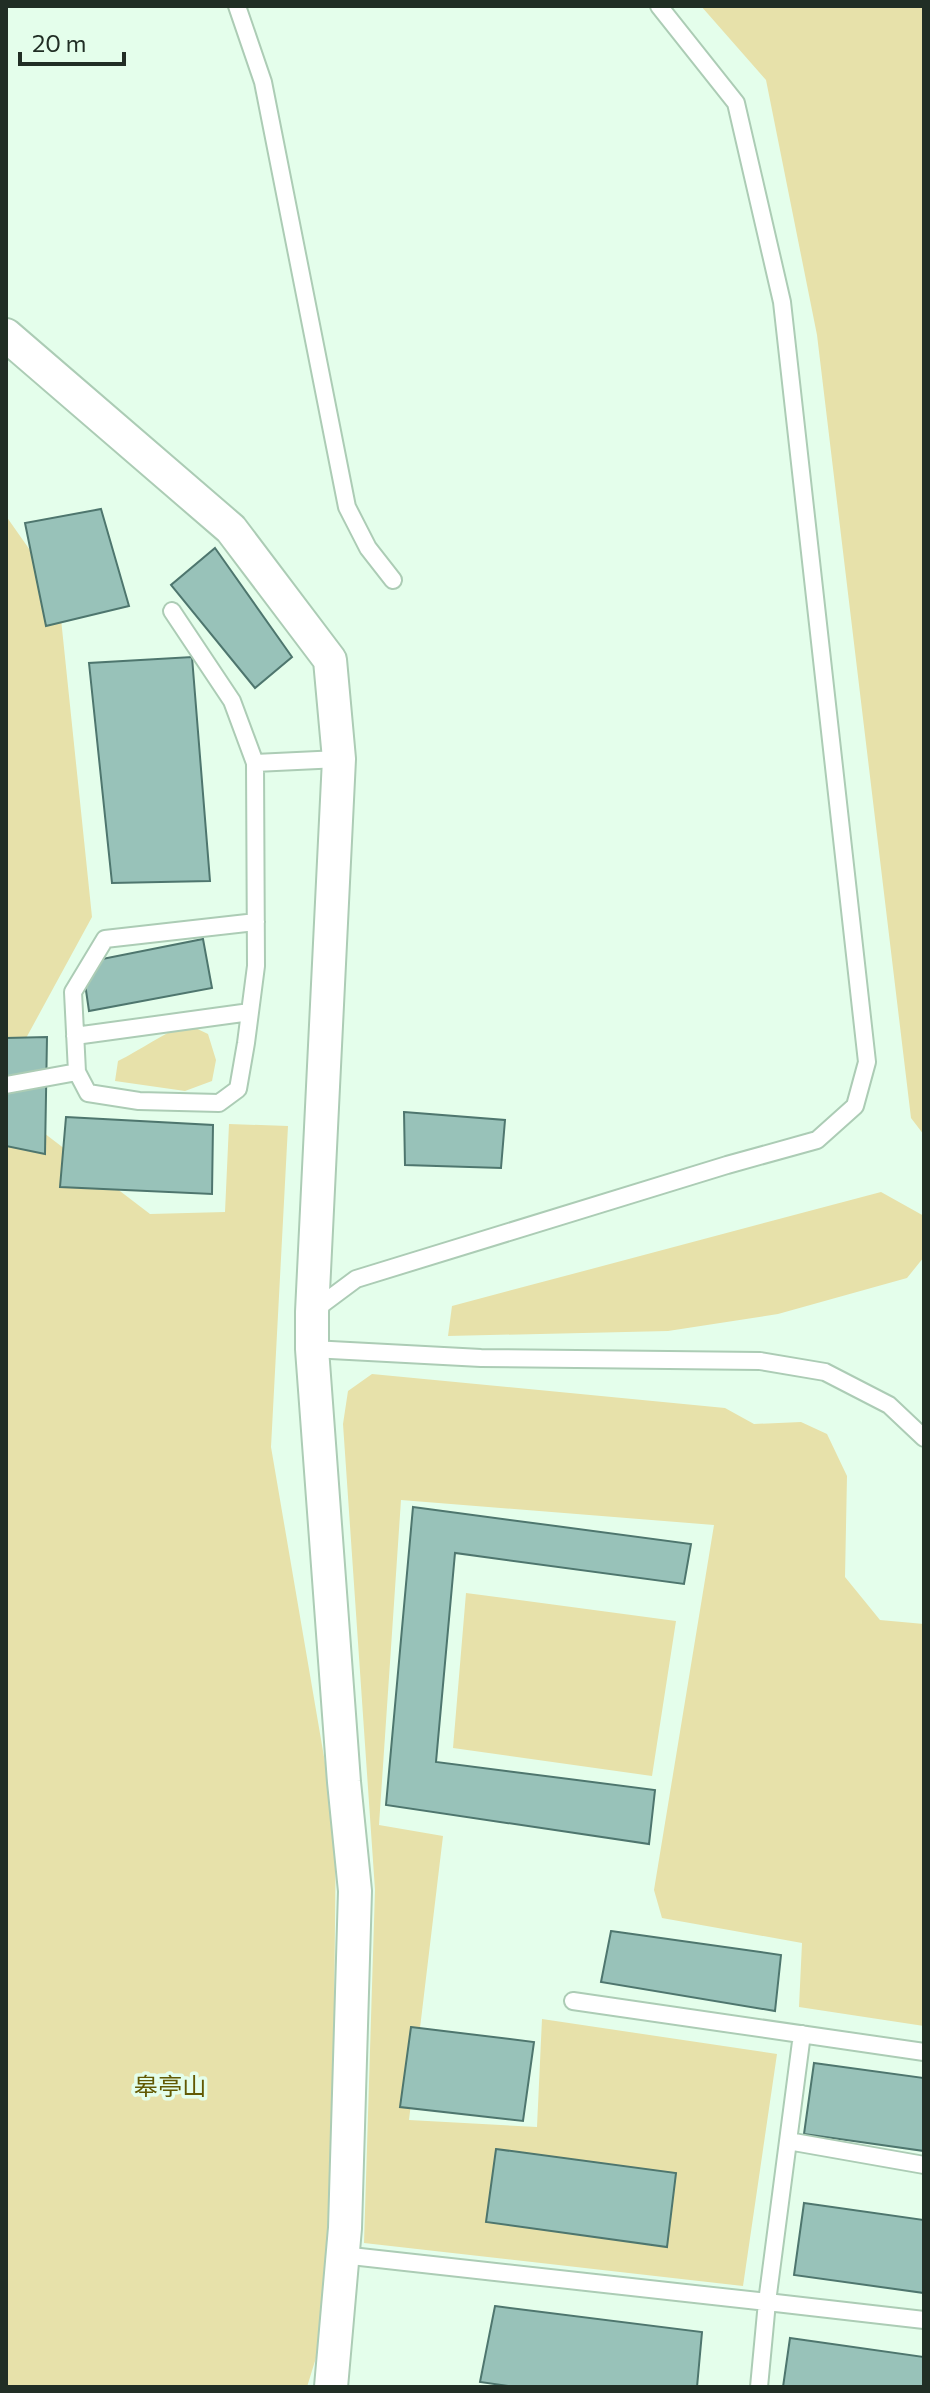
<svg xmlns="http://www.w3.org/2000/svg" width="930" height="2393" font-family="Commissioner,'Noto Sans SC',sans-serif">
<rect width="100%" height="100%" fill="#e4feeb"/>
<!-- green -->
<path fill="#e7e1aa" d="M701,6H924V1135L911,1118L817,335L766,80Z
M6,516L58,590L92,917L6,1075Z
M187,1024L208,1034L216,1060L212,1081L185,1091L115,1081L118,1061C142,1049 162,1034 187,1024Z
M6,1104L150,1214L225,1212L229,1124L288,1126L271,1447L336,1827L331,2309L307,2387H6Z
M881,1192L924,1216V1257L907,1278L778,1314L668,1331L448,1336L452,1306Z
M372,1374L725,1408L754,1424L801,1422L827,1434L847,1476L845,1577L880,1620L924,1624V2026L799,2007L802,1943L662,1918L654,1890L714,1525L401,1500L379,1825L443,1836L409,2120L537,2127L542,2019L777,2054L743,2286L364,2243L375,1890L343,1424L348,1391Z
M466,1593L676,1621L652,1776L453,1748Z"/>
<!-- building -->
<path fill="#98c2b9" stroke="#4e766e" stroke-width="2" d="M101,509L129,606L46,626L25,523Z
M215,548L292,657L255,688L171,585Z
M192,657L210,881L112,883L89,663Z
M203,939L212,988L89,1011L82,963Z
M47,1037L45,1154L6,1146V1038Z
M404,1112L505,1120L501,1168L405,1165Z
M66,1117L213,1125L212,1194L60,1187Z
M413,1507L691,1544L684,1584L455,1553L436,1762L655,1790L649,1844L386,1805Z
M611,1931L781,1955L775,2011L601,1982Z
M411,2027L534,2042L523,2121L400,2107Z
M814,2063L924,2078V2151L804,2134Z
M496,2149L676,2173L667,2247L486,2222Z
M804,2203L924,2220V2293L794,2275Z
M495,2306L702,2332L697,2387H515L480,2382Z
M790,2338L924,2357V2387H783Z"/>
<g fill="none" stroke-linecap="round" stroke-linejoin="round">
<!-- lane casing -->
<g stroke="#acccb5" stroke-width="20">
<path id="lane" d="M237,6L263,82L347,507L368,548L393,580
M172,611L232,701L255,763
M256,922L105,939L73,992L77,1072L88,1093L139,1101L219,1103L238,1089L246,1043L256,966L255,763L339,759
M75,1036L250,1012
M6,1085L77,1072
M313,1311L356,1279L727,1165L817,1140L855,1106L867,1062L782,302L736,103L659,6
M312,1349L481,1358L760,1361L825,1372L889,1405L924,1438
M573,2001L924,2052
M802,2034L767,2302L924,2320
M788,2141L924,2165
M342,2255L767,2302L759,2387"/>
</g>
<!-- street casing -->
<g stroke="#acccb5" stroke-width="36">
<path id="street" d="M6,335L231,529L330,660L339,759L312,1312V1349L344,1782L355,1891L345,2228L331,2387"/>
</g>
<!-- lane -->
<use href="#lane" stroke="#fff" stroke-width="16"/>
<!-- street -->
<use href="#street" stroke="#fff" stroke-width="32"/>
</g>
<g text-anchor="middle" stroke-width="7" stroke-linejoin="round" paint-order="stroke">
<!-- park labels -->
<g font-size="24" fill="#625903" stroke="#e4feeb">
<text x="170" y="2095">皋亭山</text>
</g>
</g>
<!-- border -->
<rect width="930" height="2393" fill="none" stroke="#212e25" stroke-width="16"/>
<!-- scale -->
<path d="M20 52v12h104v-12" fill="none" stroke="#212e25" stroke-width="4"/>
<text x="32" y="52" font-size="24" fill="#212e25" stroke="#e4feeb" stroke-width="6" paint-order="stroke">20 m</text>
</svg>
